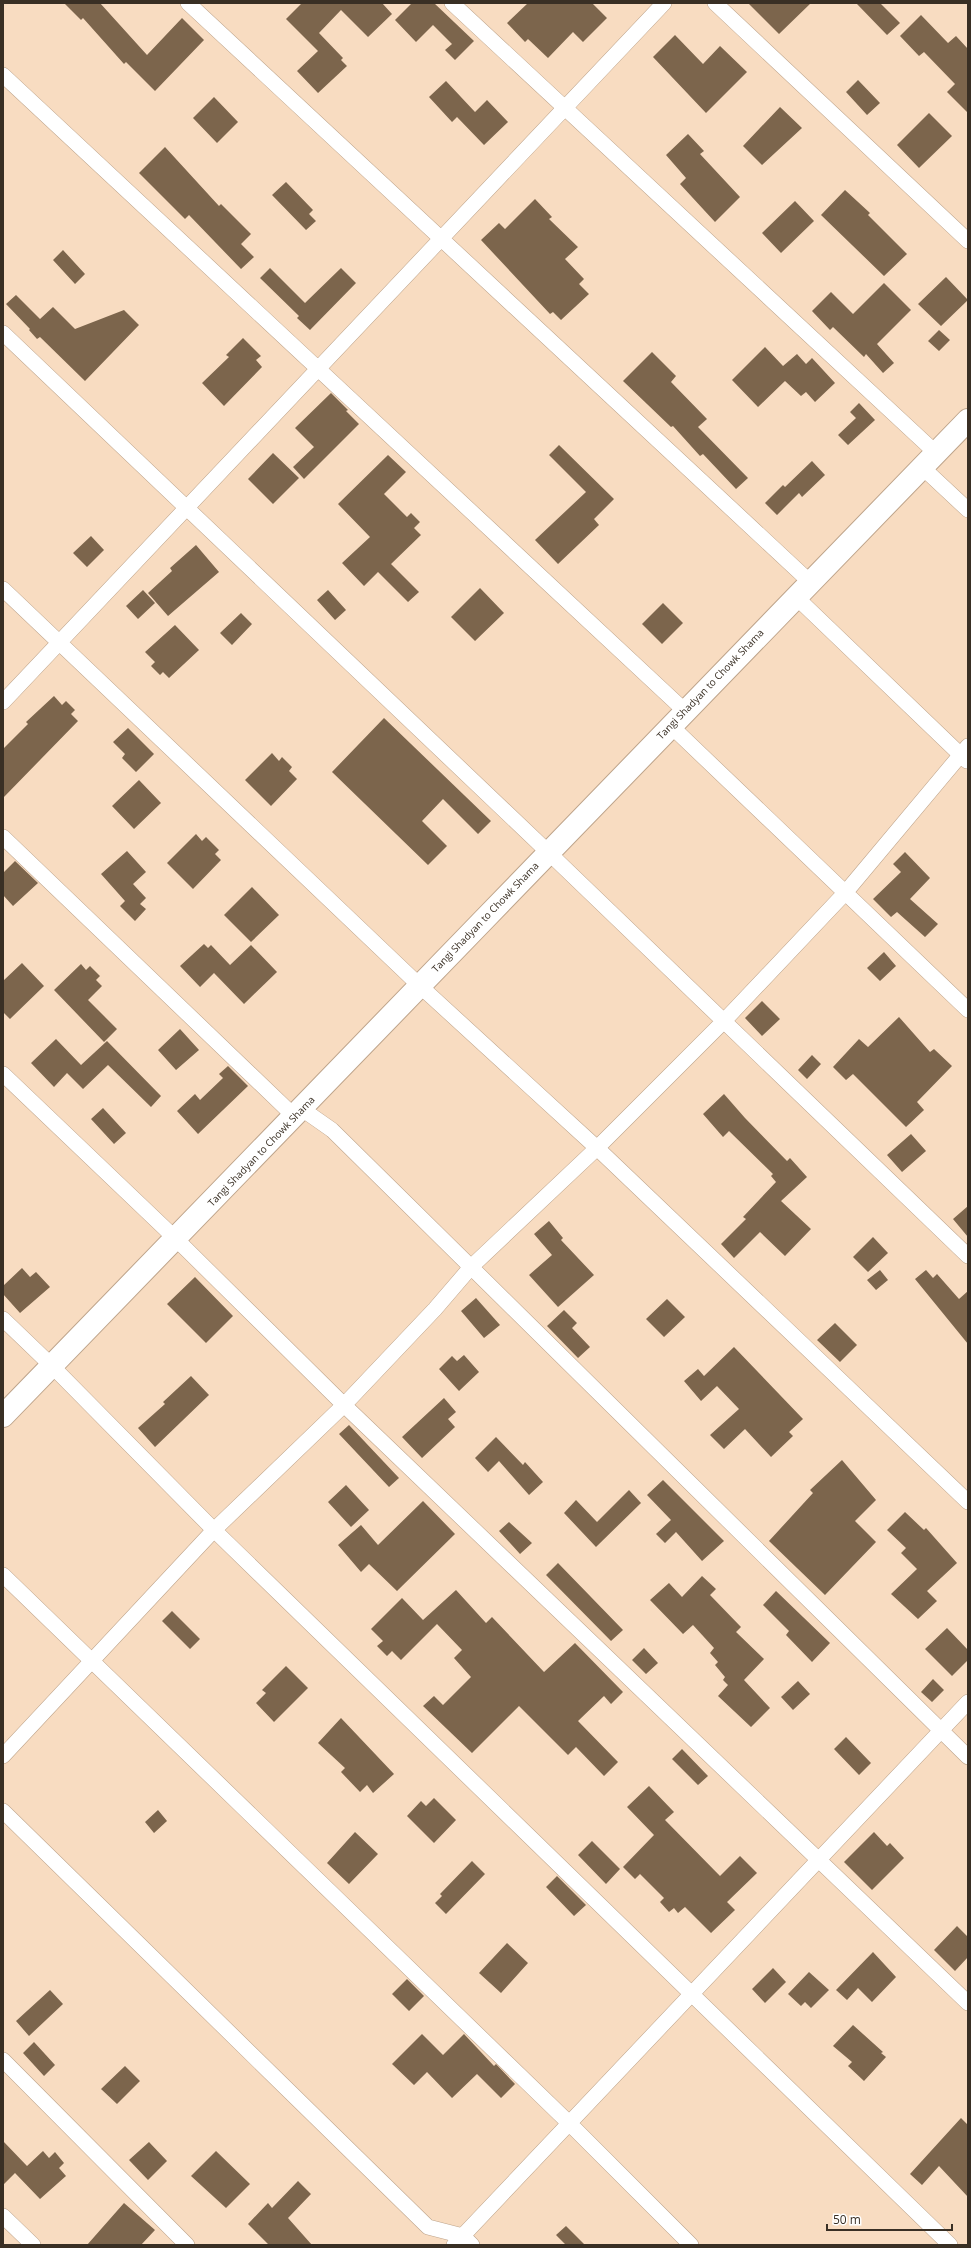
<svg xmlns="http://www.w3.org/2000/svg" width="971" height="2248" font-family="'Open Sans',sans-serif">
<rect width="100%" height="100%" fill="#f8dcc1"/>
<!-- building -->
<path fill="#7c654c" d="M64,3H100L147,55L182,18L204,40L155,91L126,62L124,64L83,18L81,20Z
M302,3H382L392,14L368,37L341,10L319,33L343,58L341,60L347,66L318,93L297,71L318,51L286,19Z
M412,3H434L474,41L455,60L445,50L452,44L433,25L416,42L395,20Z
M528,3H592L607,18L583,42L573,32L548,58L528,39L525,42L507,23Z
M748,3H811L779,34Z
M856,3H880L900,23L887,35Z
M921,15L948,43L956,36L968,49V113L947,92L955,84L924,52L919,56L900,36Z
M675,35L703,64L720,46L747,72L706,113L653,57Z
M858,80L880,103L867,115L846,92Z
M446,81L475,112L487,100L508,122L484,145L457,117L452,122L429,97Z
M214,97L238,122L217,143L193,118Z
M780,107L802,128L762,165L743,146Z
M929,113L952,136L919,168L897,145Z
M688,134L704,151L700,154L740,197L715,222L680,184L686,178L666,155Z
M165,147L219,206L221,204L251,234L241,244L254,257L241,269L189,215L185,219L139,173Z
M286,182L313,210L309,214L316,221L306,230L272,195Z
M845,190L870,213L868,215L907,254L884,276L821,215Z
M535,199L552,217L549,219L578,247L565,259L584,279L579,284L589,294L561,320L553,312L550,314L481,240L499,223L505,229Z
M795,201L814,221L781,253L762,233Z
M63,250L85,274L75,284L53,260Z
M270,268L305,303L341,268L356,283L310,330L297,318L299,316L260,278Z
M946,277L968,300L941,326L918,304Z
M884,283L911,310L877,344L894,363L883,373L866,354L864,357L833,327L830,330L812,311L831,292L853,314Z
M16,295L40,319L53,307L75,329L124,310L139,325L85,381L40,337L37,339L29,330L30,329L6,304Z
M939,330L950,340L939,351L928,341Z
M243,338L261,356L256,360L262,367L224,406L202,383L229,357L226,355Z
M765,347L783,366L797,354L806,364L812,358L835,383L815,402L806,392L801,396L785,381L758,407L732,380Z
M652,352L676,376L671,382L707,419L698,427L748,478L736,489L703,454L700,456L673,426L671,427L623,381Z
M331,393L348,410L346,411L359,424L304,479L293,467L314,447L295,428Z
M859,403L875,420L848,445L838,435L856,418L850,412Z
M559,445L614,499L594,519L599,525L558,564L535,540L586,492L549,455Z
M273,453L299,478L273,504L248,479Z
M388,455L406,472L384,494L407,517L411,513L420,522L414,528L421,535L391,564L419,592L408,602L378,572L364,586L342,563L370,537L338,504Z
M812,461L825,475L802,497L799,493L777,515L765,503L783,485L785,487Z
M91,536L104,550L87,567L73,553Z
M196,545L219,572L168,616L148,593L172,571L170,568Z
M480,588L504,613L475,641L451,617Z
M143,590L155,603L138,619L126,606Z
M328,590L346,610L335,620L317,600Z
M663,603L683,623L662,644L642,624Z
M241,613L252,624L232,645L220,633Z
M175,625L199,650L169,678L163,672L160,675L151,666L155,662L145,652Z
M54,696L62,705L66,701L75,710L71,714L78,721L3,798V749L28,724L26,722Z
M384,718L491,821L478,834L443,799L422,821L447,846L428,865L332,772Z
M128,728L154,754L136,772L122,758L125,754L113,742Z
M272,753L279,761L282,757L292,767L289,771L297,779L271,806L245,780Z
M139,780L161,803L134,829L112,806Z
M196,834L202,841L206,837L219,850L215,854L221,860L193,889L167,863Z
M127,851L146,872L133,884L146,898L140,904L146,909L135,921L120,906L125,901L101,874Z
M905,852L930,878L910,899L938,924L925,937L897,912L891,917L873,899L901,872L893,864Z
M15,861L38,883L13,906L3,895V873Z
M252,887L279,915L251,942L224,915Z
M204,944L208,948L211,945L230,965L251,945L277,972L244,1004L214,973L200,987L180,966Z
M884,952L896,966L880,981L867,968Z
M22,963L44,986L10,1019L3,1012V981Z
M81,964L86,970L90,966L100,976L96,980L102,986L88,1000L117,1029L104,1042L54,990Z
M762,1001L780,1019L762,1036L745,1018Z
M899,1017L930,1052L934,1049L952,1066L917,1102L924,1110L906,1127L853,1074L846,1080L833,1067L859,1039L868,1047Z
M180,1029L199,1050L176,1070L158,1050Z
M56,1039L81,1065L107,1041L161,1096L151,1107L108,1065L83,1089L67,1073L54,1087L31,1063Z
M812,1055L821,1064L807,1079L798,1070Z
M228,1066L248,1086L198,1134L177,1111L195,1094L200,1100L223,1078L219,1074Z
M724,1094L745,1118L787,1161L790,1158L807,1177L781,1201L811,1229L785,1256L760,1232L734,1258L721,1244L746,1219L743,1217L776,1182L771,1176L773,1174L729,1131L723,1137L703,1114Z
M103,1108L126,1133L114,1144L91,1119Z
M911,1134L926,1151L902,1172L887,1155Z
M968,1206V1237L953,1219Z
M549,1221L563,1238L561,1240L594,1275L558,1307L529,1275L552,1255L534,1234Z
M873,1237L888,1253L868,1272L853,1257Z
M22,1268L30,1277L36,1272L50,1287L20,1313L3,1294V1286Z
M880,1270L888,1280L876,1290L867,1280Z
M926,1270L933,1278L937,1274L959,1299L968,1291V1344L915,1279Z
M195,1277L233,1316L206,1343L167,1304Z
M476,1298L500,1325L484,1338L461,1311Z
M667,1299L685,1317L664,1337L646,1319Z
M564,1310L577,1323L572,1328L590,1347L578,1358L547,1326Z
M835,1323L857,1345L840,1362L817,1340Z
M734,1347L803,1419L789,1432L793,1436L771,1457L745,1429L724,1449L710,1435L739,1409L717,1386L701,1401L684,1381L698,1369L704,1376Z
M464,1355L479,1372L459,1391L439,1369L452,1356L457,1361Z
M191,1376L209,1395L155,1447L138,1428L165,1404L163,1402Z
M444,1398L456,1412L448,1419L455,1427L422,1458L402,1437Z
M349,1425L399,1478L389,1487L339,1434Z
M496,1437L523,1465L525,1462L543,1482L529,1495L499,1461L488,1472L475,1458Z
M842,1460L876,1500L855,1521L876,1542L825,1595L769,1541L813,1493L810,1490Z
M663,1480L724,1541L702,1561L676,1532L665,1543L656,1534L671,1520L647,1495Z
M346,1485L369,1510L351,1527L328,1502Z
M629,1490L641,1503L596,1547L564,1513L576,1500L597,1522Z
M423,1501L455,1534L397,1591L369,1564L361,1572L338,1545L361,1525L378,1545Z
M905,1512L924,1530L926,1528L957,1563L927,1591L937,1601L918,1619L891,1594L917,1569L901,1553L906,1548L887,1530Z
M509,1522L532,1543L520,1554L499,1531Z
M558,1563L623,1630L611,1641L546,1575Z
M702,1576L716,1589L710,1595L741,1627L736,1632L764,1659L744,1680L770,1708L751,1727L718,1696L728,1685L723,1680L725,1677L715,1665L718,1662L710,1653L714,1648L693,1625L683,1634L650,1600L669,1583L682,1597Z
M456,1590L486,1623L492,1617L544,1672L575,1643L623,1692L611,1704L604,1696L578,1721L618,1762L604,1776L576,1747L568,1755L519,1706L472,1753L423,1706L434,1696L443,1705L471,1677L454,1658L462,1650L437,1624L401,1660L392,1651L387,1656L377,1646L383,1641L371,1629L402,1598L423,1620Z
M776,1591L830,1643L812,1662L786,1635L789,1631L763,1605Z
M172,1611L200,1639L190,1649L162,1621Z
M947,1628L968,1650V1660L952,1676L925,1649Z
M644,1648L658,1663L646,1674L632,1660Z
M286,1666L308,1688L274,1722L256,1703L266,1693L262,1690Z
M933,1679L944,1690L932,1702L921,1692Z
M798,1681L810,1694L793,1710L781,1697Z
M341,1718L394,1774L373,1793L367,1785L360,1792L341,1772L345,1768L318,1743Z
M846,1737L871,1763L859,1775L834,1749Z
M682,1749L708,1776L698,1785L672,1759Z
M649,1786L674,1812L665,1820L720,1876L740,1856L757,1873L727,1902L735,1910L711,1933L685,1907L678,1913L674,1908L669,1912L660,1902L664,1898L640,1874L635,1879L623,1867L654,1835L627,1807Z
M434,1798L456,1820L434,1843L407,1816L421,1801L426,1806Z
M158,1810L167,1821L154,1833L145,1822Z
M355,1832L378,1854L349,1884L327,1863Z
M874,1832L887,1846L890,1843L904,1858L872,1890L844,1862Z
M592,1841L620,1869L606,1884L578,1855Z
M472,1861L485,1874L446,1914L435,1903L442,1896L440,1894Z
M557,1876L586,1905L574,1916L546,1887Z
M957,1926L968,1937V1957L955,1971L934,1950Z
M507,1943L528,1963L501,1993L479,1973Z
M873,1952L896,1977L872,2002L858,1988L847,2000L836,1990Z
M773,1968L786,1982L765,2003L752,1989Z
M809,1972L829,1990L811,2008L805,2002L801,2006L788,1994Z
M407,1979L424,1996L409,2011L392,1994Z
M50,1990L63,2004L29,2036L16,2021Z
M853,2025L883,2052L881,2053L886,2057L864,2081L848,2066L852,2062L833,2046Z
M422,2034L443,2055L464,2034L494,2066L496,2064L515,2084L501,2098L477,2074L452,2098L427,2072L414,2085L392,2064Z
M34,2042L55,2065L44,2076L23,2053Z
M125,2066L140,2081L117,2104L101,2089Z
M961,2118L968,2125V2197L939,2166L922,2185L910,2174Z
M3,2141L27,2166L43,2151L49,2158L55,2152L64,2163L59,2168L66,2176L40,2199L15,2173L3,2185Z
M149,2142L167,2161L148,2180L129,2160Z
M216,2151L250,2184L226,2208L191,2176Z
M298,2181L311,2194L288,2218L312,2245H269L248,2224L268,2203L272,2208Z
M124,2203L155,2230L141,2245H87Z
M566,2226L585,2245H566L556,2235Z"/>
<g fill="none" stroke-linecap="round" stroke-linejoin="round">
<!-- street casing -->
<g stroke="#bea48b" stroke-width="16">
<path id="street" d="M188,3L810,582
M452,3L936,453
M715,3L968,241
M3,75L685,711
M3,333L548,852L968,1256
M922,467L968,510
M3,589L419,985L597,1148L968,1502
M796,597L967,761
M3,702L664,3
M670,725L968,1010
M3,837L295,1117
M3,1074L176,1239L344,1405L968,2003
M302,1109L332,1130L968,1757
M3,1319L52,1366L214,1530L950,2245
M3,1575L569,2123L691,2245
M3,1756L214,1530L344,1405L435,1309L471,1267L597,1148L724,1021L845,893L968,746
M3,1811L428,2227L463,2236L472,2245
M3,2060L187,2245
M3,2216L33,2245
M454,2245L968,1702"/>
</g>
<!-- primary casing -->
<g stroke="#bea48b" stroke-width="24">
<path id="primary" d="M3,1416C326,1085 645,751 968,420"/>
</g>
<!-- street -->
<use href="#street" stroke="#fff" stroke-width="15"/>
<!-- primary -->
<use href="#primary" stroke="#fff" stroke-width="22"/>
</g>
<g text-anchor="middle" stroke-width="4" stroke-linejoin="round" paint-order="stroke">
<!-- street labels -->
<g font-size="10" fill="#392f24" stroke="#fff">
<text transform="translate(710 684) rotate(-46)" y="4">Tangi Shadyan to Chowk Shama</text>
<text transform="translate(485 917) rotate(-46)" y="4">Tangi Shadyan to Chowk Shama</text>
<text transform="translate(261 1151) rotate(-46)" y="4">Tangi Shadyan to Chowk Shama</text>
</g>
</g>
<!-- border -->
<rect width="971" height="2248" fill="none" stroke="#392f24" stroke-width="8"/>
<!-- scale -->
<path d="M827 2224v6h125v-6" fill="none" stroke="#392f24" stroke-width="2"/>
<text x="833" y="2224" font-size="12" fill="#392f24" stroke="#ffffff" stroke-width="3" paint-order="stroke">50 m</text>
</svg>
